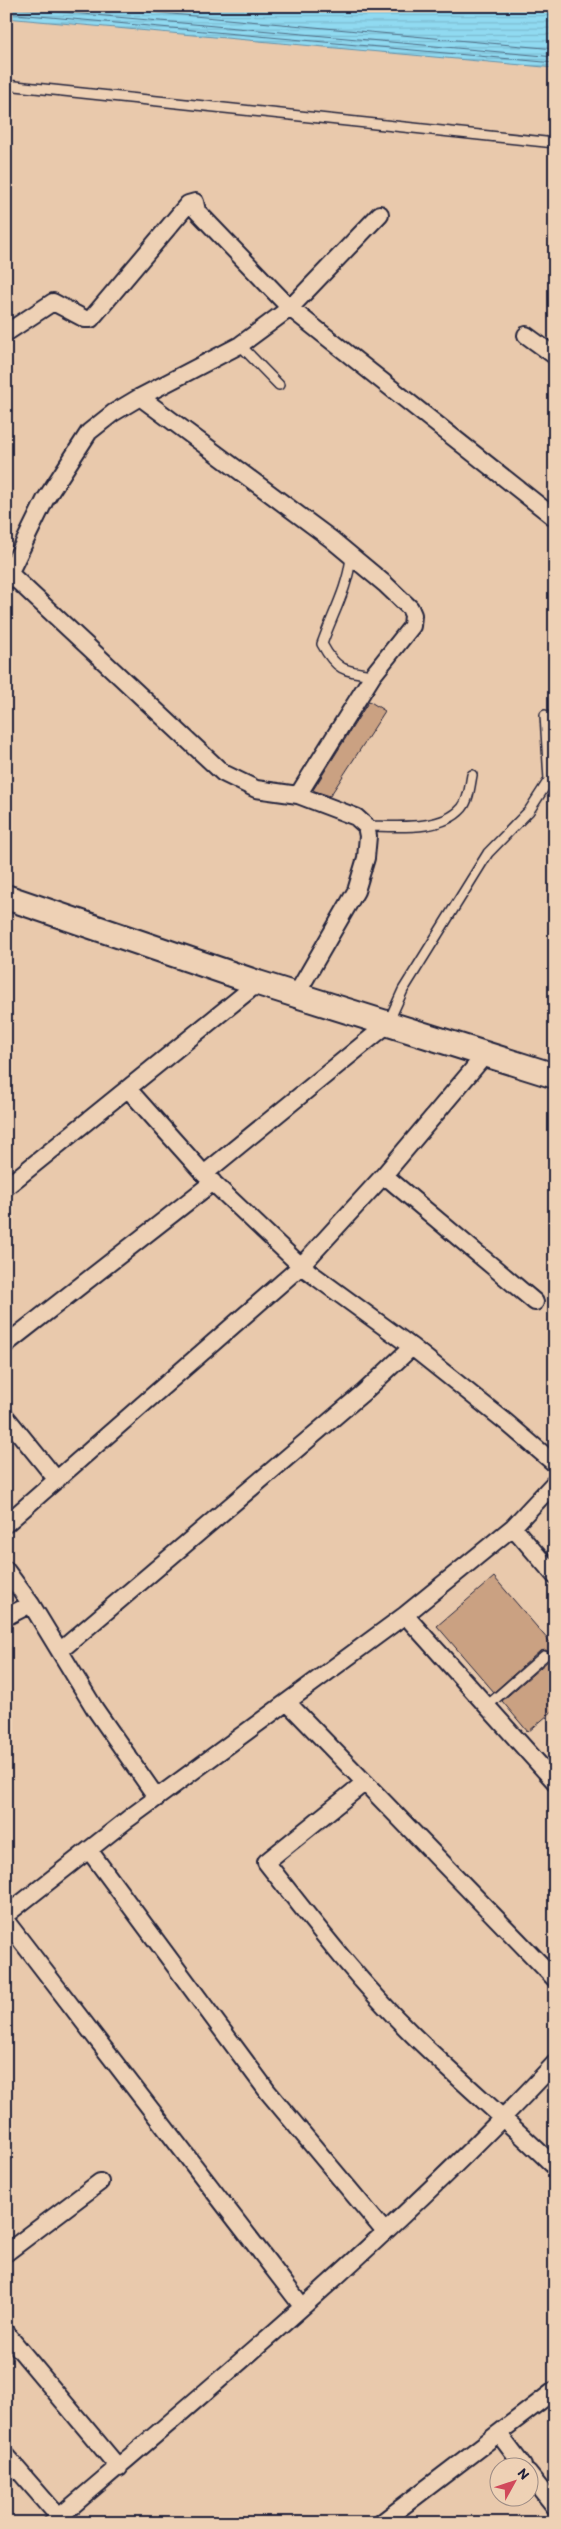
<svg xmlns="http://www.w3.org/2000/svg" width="561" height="2529" font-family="Itim,sans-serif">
<defs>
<pattern id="water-rules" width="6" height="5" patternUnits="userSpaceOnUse" patternTransform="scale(1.25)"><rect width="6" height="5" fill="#90daf1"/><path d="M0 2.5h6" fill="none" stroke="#7cbbd0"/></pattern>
</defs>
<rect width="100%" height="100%" fill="#e9c9ac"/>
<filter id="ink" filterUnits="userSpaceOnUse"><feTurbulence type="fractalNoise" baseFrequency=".02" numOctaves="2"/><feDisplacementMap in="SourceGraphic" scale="10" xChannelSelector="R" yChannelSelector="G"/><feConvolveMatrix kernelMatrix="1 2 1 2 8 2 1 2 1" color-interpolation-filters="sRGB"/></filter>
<g filter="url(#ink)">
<!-- water -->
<path fill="url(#water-rules)" stroke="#6490a8" d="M6,6H555V68L6,18Z"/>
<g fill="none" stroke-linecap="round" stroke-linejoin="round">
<!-- shore -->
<path stroke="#4e6c84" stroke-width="1" d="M84,6L555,49
M6,7L555,57
M6,13L555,63"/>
</g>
<!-- building -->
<path fill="#caa182" stroke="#22223b" d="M369,701L385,711L330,796L315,791L313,790Z
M494,1577L555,1648V1709L528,1732L502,1701L548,1661L549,1652L546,1650L540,1651L494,1692L437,1626Z"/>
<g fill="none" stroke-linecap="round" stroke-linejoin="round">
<!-- lane casing -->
<g stroke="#22223b" stroke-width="12">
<path id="lane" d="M6,85L555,143
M240,345L279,385
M351,557C348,588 332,615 322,644C336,670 344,671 373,675
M366,826C395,826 441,832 462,808C469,800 470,785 472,775
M388,1023L403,990L488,853L529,811L549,780L545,715
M487,1706L544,1656"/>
</g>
<!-- street casing -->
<g stroke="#22223b" stroke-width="20">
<path id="street" d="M6,333L53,302L85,319H91L188,204L195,202L197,211L290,308L555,518
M526,335L555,356
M140,397L331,539L385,584L410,608L413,615L412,626L373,675L298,795
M6,570L223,773L256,789L298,795L356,817L366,826L368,836L366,858L356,891L296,995
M6,580L45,500L89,432L113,413L140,397L240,345L290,308L380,214
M128,1089L204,1174L301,1266L412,1347L506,1422L555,1464
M204,1174L388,1024
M384,1175L535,1302
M6,1187L258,983
M6,1344L213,1182
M6,1417L57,1480
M6,1524L301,1266L384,1175L485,1055
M513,1527L555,1576
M6,1570L31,1604L95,1709L157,1798
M405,1615L555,1782
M6,1617L31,1604
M61,1650L364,1392L412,1347
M288,1703L555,1979
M364,1783L266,1862C313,1922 359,1982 413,2035C459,2080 509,2122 555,2167
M89,1850L268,2092L385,2232
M6,1915L128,1819L405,1615L513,1527L555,1482
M6,1921L302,2306
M6,2253L100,2182
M6,2333L119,2468
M499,2434L523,2466
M6,2456L59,2517
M528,2473L555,2507
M52,2523C225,2376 400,2229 555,2063
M381,2523L555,2390"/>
</g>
<!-- secondary casing -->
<g stroke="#22223b" stroke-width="28">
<path id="secondary" d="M6,897L258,983L555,1076"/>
</g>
<!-- lane -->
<use href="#lane" stroke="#eed1b5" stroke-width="9"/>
<!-- street -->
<use href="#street" stroke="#eed1b5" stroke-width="16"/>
<!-- secondary -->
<use href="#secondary" stroke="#eed1b5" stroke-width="24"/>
</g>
</g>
<!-- margin -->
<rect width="561" height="2529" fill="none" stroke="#eed1b5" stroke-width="25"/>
<rect x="12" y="12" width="536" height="2504" fill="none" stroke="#22223b" stroke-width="2" filter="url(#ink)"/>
<!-- north arrow -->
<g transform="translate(514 2482) rotate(50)"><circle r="24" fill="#eed1b5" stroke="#9c8b84"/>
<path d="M0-4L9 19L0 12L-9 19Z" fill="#d1495b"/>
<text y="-8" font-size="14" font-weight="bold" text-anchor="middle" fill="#22223b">N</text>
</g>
</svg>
